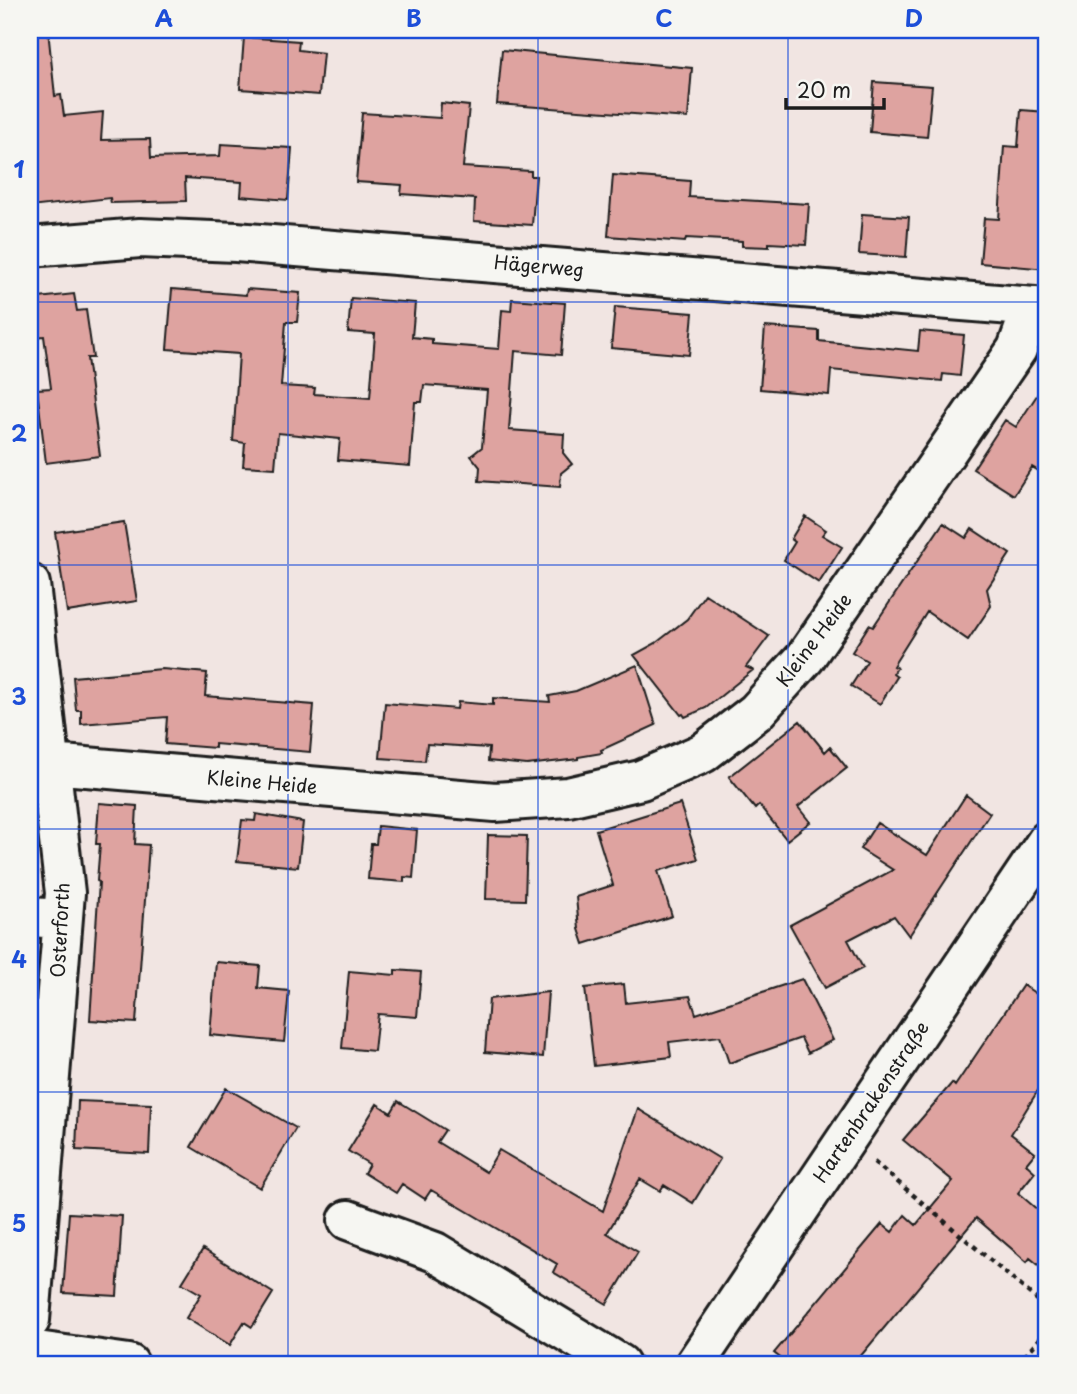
<svg xmlns="http://www.w3.org/2000/svg" width="1077" height="1394" font-family="'Playpen Sans',sans-serif">
<rect width="100%" height="100%" fill="#f1e5e2"/>
<filter id="ink" filterUnits="userSpaceOnUse"><feTurbulence type="fractalNoise" baseFrequency=".0143" numOctaves="2"/><feDisplacementMap in="SourceGraphic" scale="14" xChannelSelector="R" yChannelSelector="G"/><feConvolveMatrix kernelMatrix="1 2 1 2 8 2 1 2 1" color-interpolation-filters="sRGB"/></filter>
<g filter="url(#ink)">
<!-- building -->
<path fill="#dea3a0" stroke="#1c1c1c" stroke-width="2" d="M30,30H48L55,96L61,95L64,116L103,112L101,140L150,139L151,158L220,156L221,144L292,148L288,200L241,196L242,182L185,178L186,201L111,203L110,198L30,207Z
M244,37L299,41L298,50L323,53L319,95L240,89Z
M502,50L692,68L688,118L497,104Z
M874,82L932,86L927,137L870,132Z
M441,103L469,106L463,167L531,171V176H536L532,225L474,221L475,199L401,194L402,185L356,182L362,113L440,118Z
M1021,110L1047,112V269L980,263L984,218L999,219L1004,146L1018,147Z
M613,175L690,181L689,197L809,204L806,245L769,243V247L742,246V241L686,238L685,242L608,236Z
M862,214L909,217L906,257L859,254Z
M172,289L246,295L247,289L300,293L297,322H286L281,386L315,388L314,394L370,398L375,334L348,332L351,298L415,303L412,337L432,339V344L499,349L502,310L511,311L512,299L565,303L561,355L515,351L509,430L564,434L563,453L572,464L561,473L560,487L479,481L480,467L471,456L482,447L487,390L424,385L422,402H415L410,466L338,460L340,439L278,433L275,468L243,466L245,443L233,441L239,354L167,349Z
M74,294L77,311L86,310L93,358H87L100,456L46,463L37,389L51,388L44,336L34,337L30,299Z
M615,307L693,313L689,355L611,348Z
M765,327L819,331V341L918,351L920,331L964,335L960,376L943,374L942,381L831,370L829,395L760,389Z
M1047,380V476L1032,467L1014,495L973,469L1005,420L1016,427Z
M805,516L826,530L822,535L842,547L819,583L784,560L795,542L791,539Z
M124,522L137,601L67,612L55,532Z
M943,523L966,538L972,529L1010,554L987,589L991,606L968,640L927,612L893,666L897,668L893,674L897,677L880,704L851,686L867,661L852,652L869,625L873,627Z
M705,594L769,636L746,667L753,670L706,708L685,717L683,714L681,715L634,655L656,643L687,619Z
M637,665L656,725L601,750L602,753L578,757V759L527,765L488,761L489,748L427,744L425,761L380,758L385,703L457,709L458,702L493,705V698L550,702L549,696L576,691Z
M162,669L207,673L205,696L314,705L310,752L215,744V748L165,744L167,717L81,724V710H76L73,677Z
M800,721L825,752L830,747L847,768L798,807L810,822L787,840L759,805L755,809L729,777Z
M966,795L990,813L909,936L894,916L848,940L863,968L825,988L790,925L893,870L860,849L877,823L927,855Z
M99,803L137,806L135,844L149,845L136,1023L90,1020L99,882L97,881L100,844H96Z
M680,804L698,859L658,871L672,916L584,944L579,929L576,897L613,885L596,830Z
M256,814L303,822L298,867L237,861L242,820L255,821Z
M378,826L417,830L413,878L404,877V882L368,879L371,844H376Z
M488,835L527,836L525,900L486,899Z
M216,962L260,966L258,988L289,991L284,1042L210,1035Z
M395,970L421,972L417,1017L378,1014L374,1051L342,1048L349,971L395,975Z
M802,979L833,1040L808,1053L801,1038L729,1063L720,1036L669,1042L671,1057L594,1066L585,988L624,984L626,1003L690,996L696,1014Z
M1023,985L1047,1001V1076L1011,1134L1035,1153L1026,1164L1035,1172L1018,1193L1047,1218V1272L1030,1258L1027,1262L976,1218L854,1364H788L774,1353L882,1224L892,1232L905,1215L916,1225L953,1181L903,1140L952,1083L955,1086Z
M548,992L543,1057L485,1052L489,999Z
M226,1088L296,1128L260,1188L191,1147Z
M78,1101L151,1104L149,1154L76,1150Z
M398,1101L445,1130L437,1142L486,1172L499,1150L603,1211L638,1109L720,1159L693,1203L664,1185L660,1191L640,1179L607,1233L638,1252L607,1304L553,1272L557,1264L431,1190L425,1199L402,1184L396,1193L364,1173L369,1164L348,1151L377,1104L391,1113Z
M69,1213L122,1216L117,1296L63,1293Z
M203,1249L273,1293L252,1327L244,1322L230,1345L186,1318L201,1294L182,1283Z"/>
<g fill="none" stroke-linecap="round" stroke-linejoin="round">
<!-- minor casing -->
<g stroke="#1c1c1c" stroke-width="44">
<path id="minor" d="M30,247L140,238L236,242L1047,308
M30,584L65,893L30,1320
M51,764L495,802L568,797L641,780L703,753L756,712L805,658L1017,349L1032,307
M30,917L62,919
M348,1220L435,1252L620,1364
M30,1350L129,1364
M695,1364L1047,841"/>
</g>
<!-- path -->
<path stroke="#1c1c1c" stroke-width="4.5" stroke-dasharray="5 5" stroke-linecap="butt" d="M874,1162L1047,1308
M1018,1364L1047,1330"/>
<!-- minor -->
<use href="#minor" stroke="#f6f6f2" stroke-width="38"/>
</g>
</g>
<!-- grid -->
<path fill="none" stroke="#1d4ed8" stroke-width="2" stroke-opacity="0.55" d="M288,30V1364M538,30V1364M788,30V1364M30,302H1047M30,565H1047M30,829H1047M30,1092H1047"/>
<g text-anchor="middle" stroke-width="5" stroke-linejoin="round" paint-order="stroke">
<!-- street labels -->
<g font-size="19" fill="#1c1c1c" stroke="#f6f6f2">
<text transform="translate(539 266) rotate(5)" y="7">Hägerweg</text>
<text transform="translate(814 640) rotate(-53)" y="7">Kleine Heide</text>
<text transform="translate(262 782) rotate(5)" y="7">Kleine Heide</text>
<text transform="translate(60 930) rotate(-87)" y="7">Osterforth</text>
<text transform="translate(871 1102) rotate(-56)" y="7">Hartenbrakenstraße</text>
</g>
</g>
<!-- margin -->
<rect width="1077" height="1394" fill="none" stroke="#f6f6f2" stroke-width="77"/>
<!-- scale -->
<path d="M786 98v10h98v-10" fill="none" stroke="#1c1c1c" stroke-width="3.5"/>
<text x="797" y="98" font-size="21" fill="#1c1c1c" stroke="#f6f6f2" stroke-width="5" paint-order="stroke">20 m</text>
<rect x="38" y="38" width="1000" height="1318" fill="none" stroke="#1d4ed8" stroke-width="2.5"/>
<g font-size="23" text-anchor="middle" font-weight="bold" fill="#1d4ed8">
<text x="164" y="27">A</text>
<text x="414" y="27">B</text>
<text x="664" y="27">C</text>
<text x="914" y="27">D</text>
<text x="19" y="178">1</text>
<text x="19" y="442">2</text>
<text x="19" y="705">3</text>
<text x="19" y="968">4</text>
<text x="19" y="1232">5</text>
</g>
</svg>
